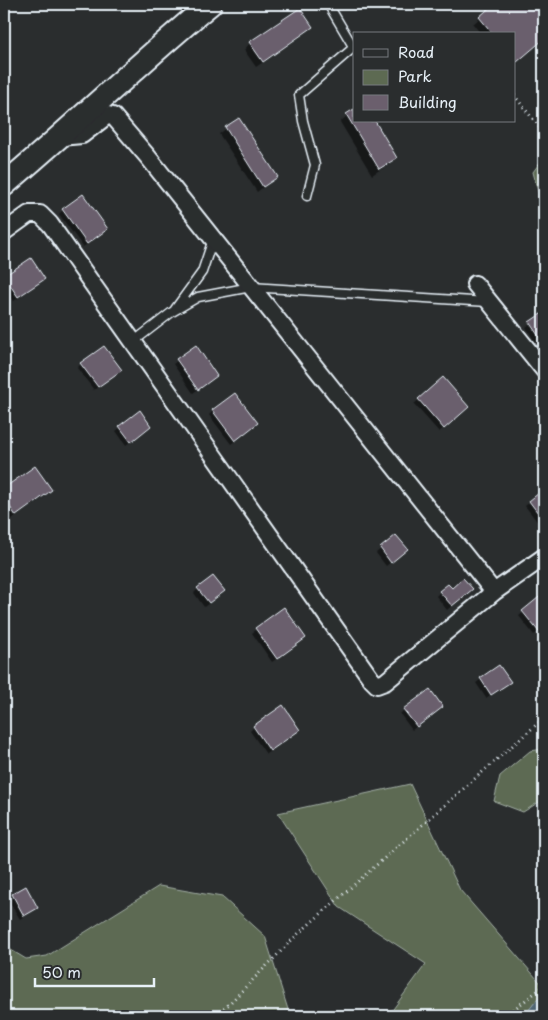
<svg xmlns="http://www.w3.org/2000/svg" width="548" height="1020" font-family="'Playpen Sans',sans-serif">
<rect width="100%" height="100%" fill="#2a2d2e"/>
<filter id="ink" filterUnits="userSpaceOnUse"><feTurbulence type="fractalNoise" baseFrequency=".02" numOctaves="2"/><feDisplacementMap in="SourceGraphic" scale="10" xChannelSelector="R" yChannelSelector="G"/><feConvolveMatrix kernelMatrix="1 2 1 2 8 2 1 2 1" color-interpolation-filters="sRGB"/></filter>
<g filter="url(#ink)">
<!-- green -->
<path fill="#5d6a52" stroke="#a2aea5" d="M544,157V199L539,195L533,172Z
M544,749V799L523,812L494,801L500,776L530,751Z
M410,784L460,890L544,987V991L524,1016H388L426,964L339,907L278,813Z
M159,886L222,897L265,936L290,1016H4V944L6,947L26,959L47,956Z"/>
<!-- water -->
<path fill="#506573" stroke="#8d9da8" d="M544,991V1016H524Z"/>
<!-- shadow -->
<path fill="#0007" d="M496,4H544V39L514,64V34H481L473,24Z
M311,27L305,33L256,67L244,50L250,43Z
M354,110V121L396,158L389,164L372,175L340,122Z
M239,119L276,177L257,192L219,134Z
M63,210L103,233L83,247L59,214Z
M31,260L44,279L14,301L4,286V278Z
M544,314V340L537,345L526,327Z
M196,347L216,376L193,393L173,364Z
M81,364L116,373L94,390L77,368Z
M442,379L463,411L439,432L414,404Z
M213,411L253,427L231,444L209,415Z
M139,412L146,430L126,445L116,431Z
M35,468L50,490L44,497L9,521L4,513V490Z
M544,491V528L543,529L525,506Z
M396,536L402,553L386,566L376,553Z
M198,589L219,595L204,607L194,593Z
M451,590L467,593L447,610L436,596L440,592Z
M544,595V627L534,635L519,616Z
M283,609L300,642L272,662L252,633Z
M499,666L509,682L486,698L476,683Z
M442,707L412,730L400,714L404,710Z
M254,727L299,730L266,754L250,731Z
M26,888L37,908L20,919L8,900Z"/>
<!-- building -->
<path fill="#6b5f6d" stroke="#e8f1f8" d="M494,4H544V39L517,62L514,59V34H493L479,17Z
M300,8L313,27L263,62L249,42Z
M354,109V121H375L397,158L379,169L346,114Z
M239,118L278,177L263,187L225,127Z
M83,194L108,229L87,244L62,209Z
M31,258L45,279L18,297L4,276Z
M544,312V340L542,341L529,322Z
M196,345L217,376L198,390L176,359Z
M104,346L122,370L98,387L80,363Z
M443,377L469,407L444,429L418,399Z
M235,393L258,423L235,441L212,410Z
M140,410L151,426L131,442L119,426Z
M35,466L52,490L16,516L4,498V488Z
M544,489V521L529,501Z
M396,535L408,549L391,563L380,548Z
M213,576L225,591L209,603L197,588Z
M463,578L473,589L452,606L439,591L448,584L452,588Z
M544,593V628L539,632L522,611Z
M284,607L306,638L277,659L255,628Z
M499,665L511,682L491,695L480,678Z
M430,689L443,707L417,727L403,709Z
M283,705L300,730L270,751L253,726Z
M26,886L38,908L24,916L12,894Z"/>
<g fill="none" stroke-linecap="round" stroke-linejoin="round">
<!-- lane casing -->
<g stroke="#e8f1f8" stroke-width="11">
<path id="lane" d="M328,4L354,48
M307,196L315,165L303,121L299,95L353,48
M175,309L202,272L213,239
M133,342L172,312L198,297L251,287L488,302"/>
</g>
<!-- street casing -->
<g stroke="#e8f1f8" stroke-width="20">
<path id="street" d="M60,137L82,135L108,115L113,116L148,157L494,592
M4,232L29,214H40L50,224L372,680L377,685L385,682L494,592L544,557
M475,284L544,370"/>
</g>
<!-- secondary casing -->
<g stroke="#e8f1f8" stroke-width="26">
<path id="secondary" d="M4,185C74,126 140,62 210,4"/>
</g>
<!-- path -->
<path stroke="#e8f1f8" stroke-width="3" stroke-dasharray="1 4" stroke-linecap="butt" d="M514,95L544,133
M217,1016L298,934L544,718
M505,1016L544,986"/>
<!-- lane -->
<use href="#lane" stroke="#2a2d2e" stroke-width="8"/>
<!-- street -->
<use href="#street" stroke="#2a2d2e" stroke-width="16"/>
<!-- secondary -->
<use href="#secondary" stroke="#2a2d2e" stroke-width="22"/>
</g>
</g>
<!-- margin -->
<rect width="548" height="1020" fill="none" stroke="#2a2d2e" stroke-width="20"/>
<rect x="10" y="10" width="528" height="1000" fill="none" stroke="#e8f1f8" stroke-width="2" filter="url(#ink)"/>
<!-- legend -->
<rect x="353" y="32" width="162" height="90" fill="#2a2d2e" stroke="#767b7f"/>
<rect x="363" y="49" width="25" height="8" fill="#2a2d2e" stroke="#767b7f"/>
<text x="398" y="58" font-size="15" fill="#e8f1f8">Road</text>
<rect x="363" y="70" width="25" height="15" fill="#5d6a52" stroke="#767b7f"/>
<text x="398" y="82" font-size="15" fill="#e8f1f8">Park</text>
<rect x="363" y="95" width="25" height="15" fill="#6b5f6d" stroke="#767b7f"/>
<text x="398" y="108" font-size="15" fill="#e8f1f8">Building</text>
<!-- scale -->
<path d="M35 978v8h119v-8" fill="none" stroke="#e8f1f8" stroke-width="2.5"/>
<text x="42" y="978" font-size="15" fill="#e8f1f8" stroke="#2a2d2e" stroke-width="4" paint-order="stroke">50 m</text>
</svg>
